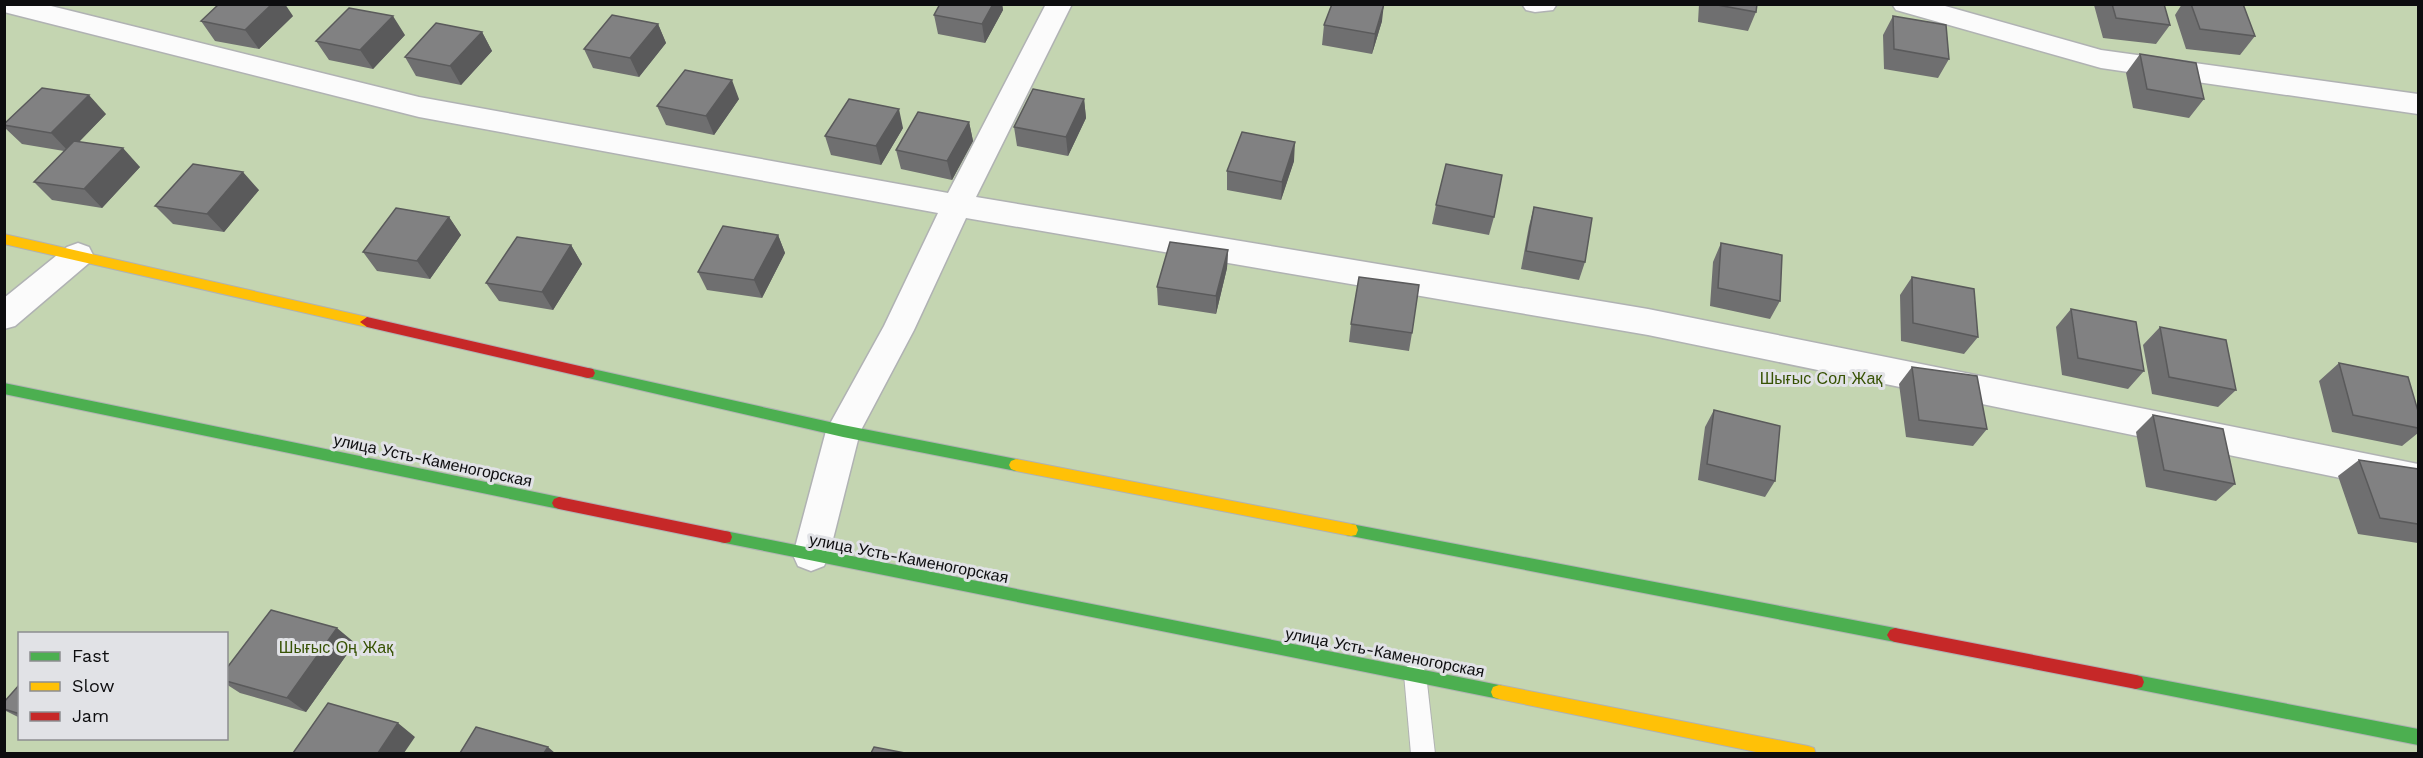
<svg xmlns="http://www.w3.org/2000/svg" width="2423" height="758" font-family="'Work Sans',sans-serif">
<rect width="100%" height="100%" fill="#e2e3e5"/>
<!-- green -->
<path fill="#c4d5b1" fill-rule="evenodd" d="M4,5H2418V753H5ZM20,634H226V738H20Z"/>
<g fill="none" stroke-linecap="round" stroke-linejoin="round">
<!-- lane casing -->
<g stroke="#b0b2b3" stroke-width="2">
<path id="lane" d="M1415,663L1423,666L1426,674L1435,754H1411L1404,674L1407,666Z"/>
</g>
<!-- street casing -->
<g stroke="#b0b2b3" stroke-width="3">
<path id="street" d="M4,4H43L419,97L948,193L1046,4H1072L976,197L1648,309L2418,464V494L1648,335L966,218L914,330L860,432L829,555L824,566L811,571L798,566L793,555L826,431L884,326L938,213L419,117L4,12Z
M1522,4H1557L1553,10L1535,12L1526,10Z
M1892,4H1938L2101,50L2418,94V114L2101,68L1896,10Z
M78,243L89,247L93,255L89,263L15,326L4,329V298L67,247Z"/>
</g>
<!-- fast casing -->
<g stroke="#b0b2b3" stroke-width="2">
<path id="fast" d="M588,368L843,425L1016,459L1021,461L1023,465L1021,469L1016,471L843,437L588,378L583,377L581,373L583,369Z
M4,383L559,497L564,499L566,503L564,507L559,509L4,394Z
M1351,524L1895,628L1900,630L1903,635L1900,640L1895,642L1351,536L1346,535L1344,530L1346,525Z
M725,531L1499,685L1505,687L1507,692L1505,697L1499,699L725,543L720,542L718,537L720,532Z
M2136,675L2418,729V745L2136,689L2130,687L2128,682L2130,677Z"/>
</g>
<!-- slow casing -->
<g stroke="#b0b2b3" stroke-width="2">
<path id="slow" d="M4,234L367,317L374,322L367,327L4,244Z
M1016,459L1351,524L1356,525L1358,530L1356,535L1351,536L1016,471L1011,469L1009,465L1011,461Z
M1499,685L1808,746L1814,748L1816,754H1766L1499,699L1493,697L1491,692L1493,687Z"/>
</g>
<!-- jam casing -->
<g stroke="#b0b2b3" stroke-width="2">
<path id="jam" d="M367,317L588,368L593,369L595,373L593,377L588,378L367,327L360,322Z
M559,497L725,531L730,532L732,537L730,542L725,543L559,509L554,507L552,503L554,499Z
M1895,628L2136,675L2142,677L2144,682L2142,687L2136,689L1895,642L1890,640L1887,635L1890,630Z"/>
</g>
<!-- lane -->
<use href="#lane" fill="#fbfbfb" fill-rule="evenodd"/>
<!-- street -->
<use href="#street" fill="#fbfbfb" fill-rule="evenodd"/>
<!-- fast -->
<use href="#fast" fill="#4caf50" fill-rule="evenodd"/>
<!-- slow -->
<use href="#slow" fill="#ffc107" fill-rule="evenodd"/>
<!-- jam -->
<use href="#jam" fill="#c62828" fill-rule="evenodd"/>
</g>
<!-- wall -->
<path fill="#6f6f70" d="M940,4H1002L1003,10L985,43L938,34L934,15Z
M1699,4H1757L1756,12L1748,31L1698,22Z
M2164,4L2170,25L2156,44L2103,38L2094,5Z
M2182,4H2243L2255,36L2240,55L2186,49L2175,15Z
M293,16L259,49L215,41L201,21Z
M1893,16L1949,59L1938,78L1884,69L1883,35Z
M1382,21L1372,54L1322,45L1324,25Z
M658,24L666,43L639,77L593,68L584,49Z
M482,32L492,51L461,85L416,76L405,57Z
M405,35L373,69L329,60L316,41Z
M2140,54L2204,99L2189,118L2133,108L2126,73Z
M739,99L714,135L666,125L657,106Z
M1084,99L1086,118L1068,156L1017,146L1014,127Z
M106,114L79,142L140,167L102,208L52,200L34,182L64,151L22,144L4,127V124Z
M969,122L973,141L952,180L901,169L896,150Z
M903,128L881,165L831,155L825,136Z
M1294,161L1281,200L1227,190V171Z
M259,190L224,232L173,224L155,206Z
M1436,205L1494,217L1489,235L1432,224Z
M1534,207L1585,262L1579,280L1521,269L1529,226Z
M449,217L461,235L430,279L377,271L363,252Z
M778,235L785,253L762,298L707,290L698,272Z
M1721,243L1780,301L1770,319L1710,306L1713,262Z
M571,245L582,264L553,310L499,301L486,283Z
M1228,250L1227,268L1216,314L1158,305L1157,287Z
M1912,277L1978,337L1964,354L1901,341L1900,295Z
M2071,309L2144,371L2128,389L2062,375L2056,327Z
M1351,324L1412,333L1409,351L1349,342Z
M2160,327L2236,390L2218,407L2152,394L2143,345Z
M2339,363L2418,411V433L2402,446L2332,432L2319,381Z
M1912,367L1987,429L1973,446L1906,437L1899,384Z
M1714,410L1775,481L1765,497L1698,480L1705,427Z
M2153,415L2235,484L2216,501L2146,487L2136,432Z
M2359,460L2418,469V543L2358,534L2338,476Z
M355,643L306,712L240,693L226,684V669Z
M20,684V718L4,710V702Z"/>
<!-- shaded-wall -->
<path fill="#5a5a5b" d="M272,4H285L293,16L259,49L245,30Z
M993,4H1002L1003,10L985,43L982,24Z
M1384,4L1382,21L1372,54L1375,34Z
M393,16L405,35L373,69L360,50Z
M658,24L666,43L639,77L630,58Z
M482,32L492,51L461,85L450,66Z
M732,80L739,99L714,135L706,116Z
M89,95L106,114L69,152L51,133Z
M1084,99L1086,118L1068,156L1066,137Z
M899,109L903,128L881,165L876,146Z
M969,122L973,141L952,180L947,161Z
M1295,142L1294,161L1281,200L1282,182Z
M123,148L140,167L102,208L84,189Z
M243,172L259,190L224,232L207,214Z
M449,217L461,235L430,279L417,261Z
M778,235L785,253L762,298L754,280Z
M571,245L582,264L553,310L542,292Z
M1228,250L1227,268L1216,314V296Z
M337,628L355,643L306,712L287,698Z
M398,723L415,737L404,753H378Z
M548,747L555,753H544Z"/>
<!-- building -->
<path fill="#818182" stroke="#5a5a5b" stroke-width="1.5" d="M219,4H272L245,30L201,21Z
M940,4H993L982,24L934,15Z
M1332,4H1384L1375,34L1324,25Z
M1712,4H1757L1756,12Z
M2112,4H2164L2170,25L2116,18Z
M2191,4H2243L2255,36L2200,29Z
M349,8L393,16L360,50L316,41Z
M612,15L658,24L630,58L584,49Z
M1893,16L1946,25L1949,59L1894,49Z
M436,23L482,32L450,66L405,57Z
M2140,54L2196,63L2204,99L2147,89Z
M685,70L732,80L706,116L657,106Z
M42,88L89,95L51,133L4,125V124Z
M1033,89L1084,99L1066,137L1014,127Z
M849,99L899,109L876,146L825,136Z
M918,112L969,122L947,161L896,150Z
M1242,132L1295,142L1282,182L1227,171Z
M74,141L123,148L84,189L34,182Z
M193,164L243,172L207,214L155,206Z
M1446,164L1502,175L1494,217L1436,205Z
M1534,207L1592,218L1585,262L1526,251Z
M396,208L449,217L417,261L363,252Z
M723,226L778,235L754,280L698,272Z
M517,237L571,245L542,292L486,283Z
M1170,242L1228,250L1216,296L1157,287Z
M1721,243L1782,255L1780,301L1718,288Z
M1359,277L1419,285L1412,333L1351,324Z
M1912,277L1974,289L1978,337L1913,323Z
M2071,309L2136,322L2144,371L2078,358Z
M2160,327L2226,340L2236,390L2169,377Z
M2339,363L2408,377L2418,411V428L2353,415Z
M1912,367L1977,376L1987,429L1919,420Z
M1714,410L1780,426L1775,481L1707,464Z
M2153,415L2223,429L2235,484L2164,470Z
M2359,460L2418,469V524L2380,518Z
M271,610L337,628L287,698L226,681V669Z
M20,684V714L4,709V702Z
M328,703L398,723L378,753H293Z
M476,727L548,747L544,753H460Z
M874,747L905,753H871Z"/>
<g text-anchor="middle" stroke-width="6" stroke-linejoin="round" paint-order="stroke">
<!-- park labels -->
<g font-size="16" fill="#375204" stroke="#e1e2e6">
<text x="1821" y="384">Шығыс Сол Жақ</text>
<text x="336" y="653">Шығыс Оң Жақ</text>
</g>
<!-- street labels -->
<g font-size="16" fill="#0d0d0f" stroke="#e1e2e6">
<text transform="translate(433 460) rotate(12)" y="6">улица Усть-Каменогорская</text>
<text transform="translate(909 558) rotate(11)" y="6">улица Усть-Каменогорская</text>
<text transform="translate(1385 652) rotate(11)" y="6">улица Усть-Каменогорская</text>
</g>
</g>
<!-- border -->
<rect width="2423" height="758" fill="none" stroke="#0d0d0f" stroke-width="12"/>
<!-- legend -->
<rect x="18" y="632" width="210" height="108" fill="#e1e2e6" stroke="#8c8d90" stroke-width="1.5"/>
<rect x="30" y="652" width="30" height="9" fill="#4caf50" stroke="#8c8d90" stroke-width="1.5"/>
<text x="72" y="662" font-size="18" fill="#0d0d0f">Fast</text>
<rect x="30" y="682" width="30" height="9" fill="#ffc107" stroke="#8c8d90" stroke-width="1.5"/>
<text x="72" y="692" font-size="18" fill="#0d0d0f">Slow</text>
<rect x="30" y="712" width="30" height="9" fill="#c62828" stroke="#8c8d90" stroke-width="1.5"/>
<text x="72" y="722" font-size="18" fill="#0d0d0f">Jam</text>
</svg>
